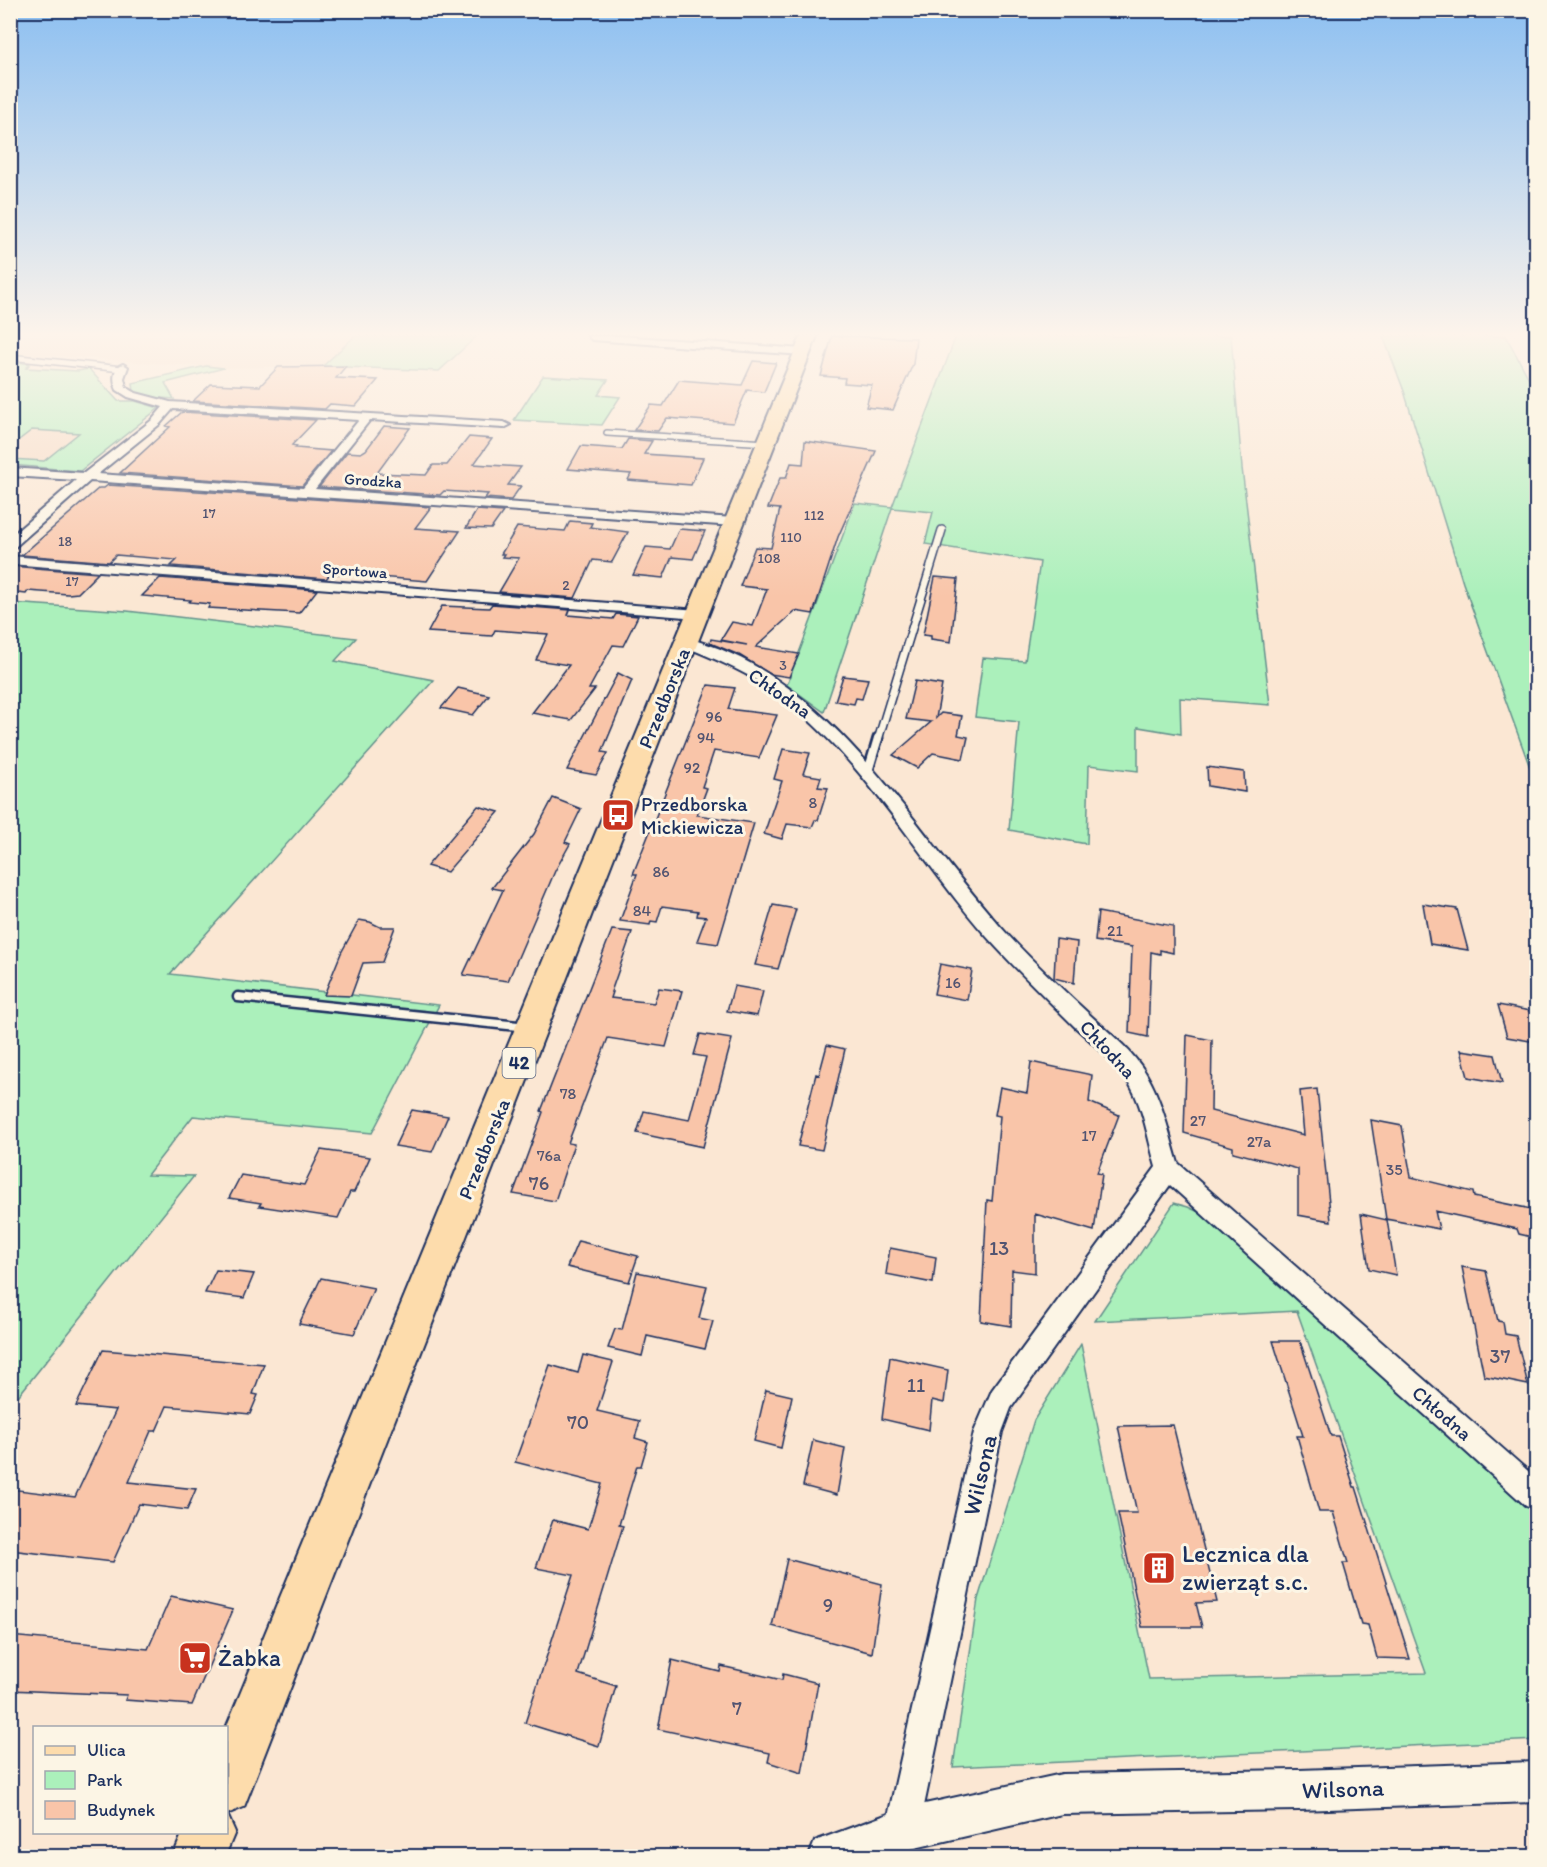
<svg xmlns="http://www.w3.org/2000/svg" width="1547" height="1867" font-family="Itim,sans-serif">
<rect width="100%" height="100%" fill="#fbe7d3"/>
<filter id="ink" filterUnits="userSpaceOnUse"><feTurbulence type="fractalNoise" baseFrequency=".0167" numOctaves="2"/><feDisplacementMap in="SourceGraphic" scale="12" xChannelSelector="R" yChannelSelector="G"/><feConvolveMatrix kernelMatrix="1 2 1 2 8 2 1 2 1" color-interpolation-filters="sRGB"/></filter>
<g filter="url(#ink)">
<!-- built -->
<path fill="#f6dac4" d="M10,336H355L323,366L224,368L11,353Z
M31,430L80,433L44,461L11,459L10,446Z"/>
<!-- green -->
<path fill="#abf0bb" stroke="#63908c" stroke-width="1.5" d="M355,336H477L439,371L323,366Z
M956,336H1231L1242,468L1270,705L1180,698L1181,734L1138,727V771L1089,765L1087,844L1009,830L1019,722L975,717L983,658L1025,661L1040,562L925,544L933,512L892,508L824,712L787,685L855,503L892,507Z
M1383,336H1506L1536,392V784L1463,583L1404,391Z
M11,361L30,364L26,368L78,371L89,369L118,401H135L159,408L80,471L11,465V459L44,461L79,433L32,430L11,446Z
M206,366L224,368L165,383L174,399L149,397L134,392L133,383Z
M543,376L608,380L598,395L620,397L602,425L514,420Z
M11,603L127,611L356,638L335,661L434,680L170,974L439,1005L372,1133L193,1116L147,1175L194,1176L11,1405Z
M1174,1203L1188,1207L1205,1215L1536,1514V1740L953,1767L978,1599L1034,1420L1081,1344L1149,1679L1426,1673L1297,1311L1095,1321Z"/>
<!-- building -->
<path fill="#f9c5a9" stroke="#1b2f5e" stroke-width="1.5" d="M832,336L916,338L913,364L893,410L866,407L872,385L844,383L845,378L821,376Z
M753,361L776,363L764,392L747,390L733,423L667,418L658,431L634,430L651,405L663,406L679,380L742,385Z
M346,366L336,378L378,380L356,406L330,404L325,409L193,401L211,384L260,386L278,367Z
M182,412L316,420L292,445L297,446L295,448L331,451L302,486L120,473L170,427L166,426Z
M384,426L410,428L377,473L426,475L433,465H447L469,437L492,439L474,464L521,467L508,485L521,486L511,500L485,498L488,494L444,491L440,495L319,487L347,452L361,453L366,450Z
M628,439L652,441L644,454L703,458L691,485L628,480L631,474L568,469L581,446L622,449Z
M805,441L876,451L838,537L813,614L795,611L756,647L799,654L789,677L770,674L739,655L710,643L711,639L747,645L721,640L732,622L753,626L767,589L740,586L755,547L771,548L780,509L768,508L780,478H786L791,463L803,464Z
M108,485L431,507L415,528L460,531L427,581L331,573L326,579L171,566L177,560L116,555L109,562L22,555L99,488H104Z
M477,510L503,512L491,529L466,528Z
M570,521L592,523L590,527L628,532L612,562L593,560L575,598L499,592L519,558L502,557L504,554H501L517,527L565,531Z
M679,529L705,531L693,559L672,557L663,578L633,575L646,547L670,549Z
M10,566L98,573L78,593L68,594L28,591L26,594L10,592Z
M935,577L958,579L951,642L931,639V636L923,635Z
M160,578L317,590L299,613L208,608L210,604L189,602L191,600L142,596Z
M492,604L570,610L568,615L613,619L616,614L638,616L623,646L613,645L589,689H595L571,720L532,713L569,665L536,660L548,634L495,630L492,636L428,632L442,606L489,608Z
M618,673L632,680L602,752L608,753L596,775L567,770Z
M843,676L868,679L862,699L856,698L854,704L835,701Z
M915,681L942,685L936,718L941,713L962,716L958,735L968,737L963,759L933,753L917,768L893,755L931,722L906,719Z
M708,685L735,688L728,709L777,715L759,758L714,751L702,787L707,788L697,815L754,823L718,944L697,941L706,917L697,916L698,911L662,906L657,922L651,921L650,925L620,921L637,874H633Z
M458,688L489,695L473,715L441,708Z
M783,749L810,753L803,774L821,777L818,787L828,788L818,820H815L812,827L787,824L782,839L764,834L782,781L774,779Z
M1207,767L1244,772L1245,792L1208,786Z
M553,798L581,809L565,842L570,844L555,871L508,981L463,975L503,890L492,888L534,834Z
M478,806L499,812L447,872L427,866Z
M1423,904L1457,909L1468,950L1430,944Z
M773,905L796,909L778,969L755,965Z
M1098,912L1173,926V953L1160,950V954L1151,952L1148,1037L1129,1033L1132,947L1095,941Z
M359,920L370,922L380,927H395L382,962L363,963L351,996L324,995L341,953Z
M612,930L632,932L611,992H613L611,998L654,1003L659,988L682,991L666,1047L608,1038L568,1143L574,1144L555,1201L513,1194L543,1112L541,1111Z
M1056,939L1077,942L1074,983L1054,978Z
M940,964L972,970L967,1000L934,994Z
M734,986L763,991L757,1016L727,1011Z
M1498,1005L1536,1012V1042L1507,1037Z
M700,1034L732,1039L703,1147L637,1133L644,1111L689,1120L706,1057L694,1055Z
M1187,1035L1212,1040L1211,1111L1304,1135L1300,1091L1317,1089L1331,1221L1298,1215V1169L1233,1152V1147L1184,1133Z
M827,1045L845,1049L822,1150L798,1146L816,1074L819,1075Z
M1461,1050L1495,1055L1502,1083L1468,1077Z
M1031,1062L1092,1075L1089,1102L1119,1115L1097,1173L1102,1174L1094,1231L1035,1214V1273L1012,1270L1011,1326L981,1321L987,1200L992,1201L1000,1116L995,1115L1000,1087L1027,1093Z
M412,1110L448,1116L432,1152L395,1146Z
M1371,1120L1402,1126L1411,1177L1473,1192L1474,1197L1536,1210V1238L1519,1234L1517,1229L1435,1211L1439,1229L1386,1219Z
M321,1150L370,1157L354,1192H350L338,1218L259,1206L261,1203L229,1198L241,1175L304,1185Z
M1361,1214L1387,1220L1396,1275L1369,1269Z
M578,1241L638,1256L629,1282L567,1267Z
M890,1248L936,1257L933,1283L886,1274Z
M1462,1267L1486,1271L1498,1321L1503,1322L1505,1334L1516,1336L1528,1385L1484,1376Z
M216,1270L254,1274L244,1298L205,1293Z
M637,1272L707,1286L699,1318L713,1321L705,1349L647,1336L642,1356L608,1348L615,1329L622,1330Z
M321,1278L374,1288L354,1334L299,1324Z
M1273,1341H1300L1331,1436H1338L1354,1487H1356L1410,1659L1377,1658L1368,1625L1361,1624L1343,1563H1348L1333,1512H1319L1297,1436H1303Z
M103,1350L264,1364L253,1394L258,1395L250,1414L167,1406L156,1431H151L129,1482L196,1489L187,1510L139,1504L113,1562L10,1550V1489L75,1497L116,1410L76,1406Z
M583,1355L613,1362L597,1411L640,1421L635,1438L648,1442L641,1466H637L619,1525L623,1526L578,1674L616,1686L599,1746L525,1723L573,1575L536,1568L553,1520L588,1529L602,1484L515,1462L550,1365L578,1373Z
M890,1357L948,1370L944,1403L932,1400L929,1430L882,1419Z
M766,1390L792,1396L781,1448L754,1441Z
M1173,1425L1217,1602L1196,1603L1202,1627H1142L1118,1513H1137L1118,1426Z
M813,1440L845,1448L837,1495L803,1486Z
M787,1559L882,1584L872,1653L772,1626Z
M171,1596L233,1610L192,1705L125,1700L127,1695L10,1690V1636L148,1649Z
M672,1660L720,1672L721,1666L782,1680L783,1674L818,1683L802,1773L768,1762L770,1753L658,1729Z"/>
<g fill="none" stroke-linecap="round" stroke-linejoin="round">
<!-- service-far2 casing -->
<g stroke="#1b2f5e" stroke-width="8">
<path id="service-far2" d="M10,357L122,369
M607,433L767,443"/>
</g>
<!-- service-far1 casing -->
<g stroke="#1b2f5e" stroke-width="10">
<path id="service-far1" d="M878,740L942,530"/>
</g>
<!-- service casing -->
<g stroke="#1b2f5e" stroke-width="13">
<path id="service" d="M867,775L878,738
M238,997L528,1027"/>
</g>
<!-- minor casing -->
<g stroke="#1b2f5e" stroke-width="4">
<path id="minor" d="M588,336H621L803,349L808,352L803,355L592,340Z
M123,364L128,367L124,378L126,387L136,393L170,402L504,422L510,425L504,428L370,420L315,489L734,518L741,522L734,526L90,481L15,547L10,548V537L76,480L10,476V468L84,473L152,420L163,407L128,397L117,390C113,382 112,368 123,364ZM173,409L359,420L303,488L98,474L160,424Z
M10,556L698,610L705,614L698,618L10,564Z
M686,638C832,674 913,832 1008,935C1034,963 1062,989 1089,1014C1107,1031 1127,1046 1141,1066C1161,1094 1168,1130 1178,1163L1536,1478V1510L1526,1506L1170,1185L1011,1408L1002,1432L919,1830L914,1842L902,1847L890,1842L885,1830L974,1432L992,1390L1156,1167C1148,1140 1144,1109 1130,1085C1116,1061 1093,1044 1074,1026C1048,1000 1022,975 997,948C922,867 868,761 777,694C748,672 715,659 681,645L679,642L681,639Z"/>
</g>
<!-- tertiary casing -->
<g stroke="#1b2f5e" stroke-width="4">
<path id="tertiary" d="M1536,1762V1802L1299,1810L1062,1814L902,1851L886,1856H809L815,1841L902,1809L1062,1774L1299,1770Z"/>
</g>
<!-- primary casing -->
<g stroke="#1b2f5e" stroke-width="4">
<path id="primary" d="M801,336H817L251,1789L244,1807L227,1814L235,1832L225,1856H173L183,1832H226V1728Z"/>
</g>
<!-- service-far2 -->
<use href="#service-far2" stroke="#fcf5e5" stroke-width="5"/>
<!-- service-far1 -->
<use href="#service-far1" stroke="#fcf5e5" stroke-width="7"/>
<!-- service -->
<use href="#service" stroke="#fcf5e5" stroke-width="8"/>
<!-- minor -->
<use href="#minor" fill="#fcf5e5" fill-rule="evenodd"/>
<!-- tertiary -->
<use href="#tertiary" fill="#fcf5e5" fill-rule="evenodd"/>
<!-- primary -->
<use href="#primary" fill="#fddcac" fill-rule="evenodd"/>
</g>
</g>
<!-- sky -->
<linearGradient id="sky" x2="0" y2="1"><stop stop-color="#8cbff1"/><stop offset="0.56" stop-color="#fdf4eb"/><stop offset="1" stop-color="#fdf4eb" stop-opacity="0"/></linearGradient>
<rect width="1547" height="597" fill="url(#sky)"/>
<!-- icons -->
<defs>
<g id="bus-square" transform="scale(1.725)"><rect x="-9" y="-9" width="18" height="18" rx="4" fill="#c8321e" stroke="#fcf5e5"/><path d="M-5-6H5V4H4V6H2V4H-2V6H-4V4H-5ZM-3.5-4V0h7V-4ZM-3.5 1.2v1.5H-2V1.2ZM2 1.2v1.5H3.5V1.2Z" fill="#fff"/></g>
<g id="building-square" transform="scale(1.725)"><rect x="-9" y="-9" width="18" height="18" rx="4" fill="#c8321e" stroke="#fcf5e5"/><path d="M-4-6H4V6H1V3H-1V6H-4ZM-2.5-4.3h1.7v1.8h-1.7ZM.8-4.3h1.7v1.8H.8ZM-2.5-1h1.7V.8h-1.7ZM.8-1h1.7V.8H.8Z" fill="#fff"/></g>
<g id="supermarket-square" transform="scale(1.725)"><rect x="-9" y="-9" width="18" height="18" rx="4" fill="#c8321e" stroke="#fcf5e5"/><path d="M-6-5.5h2.5l.6 2H6L4.5 2H-2.5L-4.4-4H-6ZM-1.5 3.2a1.3 1.3 0 1 0 .1 0ZM3 3.2a1.3 1.3 0 1 0 .1 0Z" fill="#fff"/></g>
</defs>
<g fill-rule="evenodd">
<use href="#bus-square" x="618" y="815"/>
<use href="#building-square" x="1159" y="1568"/>
<use href="#supermarket-square" x="195" y="1658"/>
</g>
<g text-anchor="middle" stroke-width="6" stroke-linejoin="round" paint-order="stroke">
<!-- far-number labels -->
<g font-size="14" fill="#525471">
<text x="209" y="518">17</text>
<text x="814" y="520">112</text>
<text x="791" y="542">110</text>
<text x="65" y="546">18</text>
<text x="769" y="563">108</text>
<text x="72" y="586">17</text>
<text x="566" y="590">2</text>
<text x="783" y="670">3</text>
</g>
<!-- far-street labels -->
<g font-size="16" fill="#1b2f5e" stroke="#fcf5e5">
<text transform="translate(373 480) rotate(4)" y="6">Grodzka</text>
<text transform="translate(355 570) rotate(4)" y="6">Sportowa</text>
</g>
<!-- number labels -->
<g font-size="16" fill="#525471">
<text x="714" y="722">96</text>
<text x="706" y="743">94</text>
<text x="692" y="773">92</text>
<text x="813" y="808">8</text>
<text x="661" y="877">86</text>
<text x="642" y="916">84</text>
<text x="1115" y="936">21</text>
<text x="953" y="988">16</text>
<text x="568" y="1099">78</text>
<text x="1198" y="1126">27</text>
<text x="1089" y="1141">17</text>
<text x="1259" y="1147">27a</text>
<text x="549" y="1161">76a</text>
<text x="1394" y="1175">35</text>
</g>
<!-- shield labels -->
<rect fill="#fcf5e5" stroke="#5e6a86" stroke-width="1.5" x="502.5" y="1048" width="33" height="30" rx="4.5"/>
<g font-size="18" font-weight="bold" fill="#1b2f5e">
<text x="519" y="1069">42</text>
</g>
<!-- street labels -->
<g font-size="20" fill="#1b2f5e" stroke="#fcf5e5">
<text transform="translate(780 693) rotate(35)" y="7">Chłodna</text>
<text transform="translate(664 698) rotate(-68)" y="7">Przedborska</text>
<text transform="translate(1108 1049) rotate(47)" y="7">Chłodna</text>
<text transform="translate(484 1149) rotate(-68)" y="7">Przedborska</text>
<text transform="translate(1442 1413) rotate(41)" y="7">Chłodna</text>
</g>
<!-- poi labels -->
<g font-size="20" fill="#1b2f5e" stroke="#fcf5e5" text-anchor="start">
<text x="641" y="811">Przedborska<tspan x="641" dy="23">Mickiewicza</tspan></text>
</g>
<!-- near-number labels -->
<g font-size="20" fill="#525471">
<text x="539" y="1190">76</text>
<text x="999" y="1255">13</text>
<text x="1500" y="1363">37</text>
<text x="916" y="1392">11</text>
<text x="578" y="1429">70</text>
<text x="828" y="1612">9</text>
<text x="737" y="1715">7</text>
</g>
<!-- near-street labels -->
<g font-size="24" fill="#1b2f5e" stroke="#fcf5e5">
<text transform="translate(980 1475) rotate(-77)" y="8">Wilsona</text>
<text transform="translate(1343 1789) rotate(-2)" y="8">Wilsona</text>
</g>
<!-- near-poi labels -->
<g font-size="24" fill="#1b2f5e" stroke="#fcf5e5" text-anchor="start">
<text x="1182" y="1562">Lecznica dla<tspan x="1182" dy="28">zwierząt s.c.</tspan></text>
<text x="218" y="1666">Żabka</text>
</g>
</g>
<!-- margin -->
<rect width="1547" height="1867" fill="none" stroke="#fcf5e5" stroke-width="36"/>
<rect x="18" y="18" width="1511" height="1831" fill="none" stroke="#1b2f5e" stroke-width="2" filter="url(#ink)"/>
<!-- legend -->
<rect x="33" y="1726" width="195" height="108" fill="#fcf5e5" stroke="#a2a6af" stroke-width="1.5"/>
<rect x="45" y="1746" width="30" height="9" fill="#fddcac" stroke="#a2a6af" stroke-width="1.5"/>
<text x="87" y="1756" font-size="18" fill="#1b2f5e">Ulica</text>
<rect x="45" y="1771" width="30" height="18" fill="#abf0bb" stroke="#a2a6af" stroke-width="1.5"/>
<text x="87" y="1786" font-size="18" fill="#1b2f5e">Park</text>
<rect x="45" y="1801" width="30" height="18" fill="#f9c5a9" stroke="#a2a6af" stroke-width="1.5"/>
<text x="87" y="1816" font-size="18" fill="#1b2f5e">Budynek</text>
</svg>
